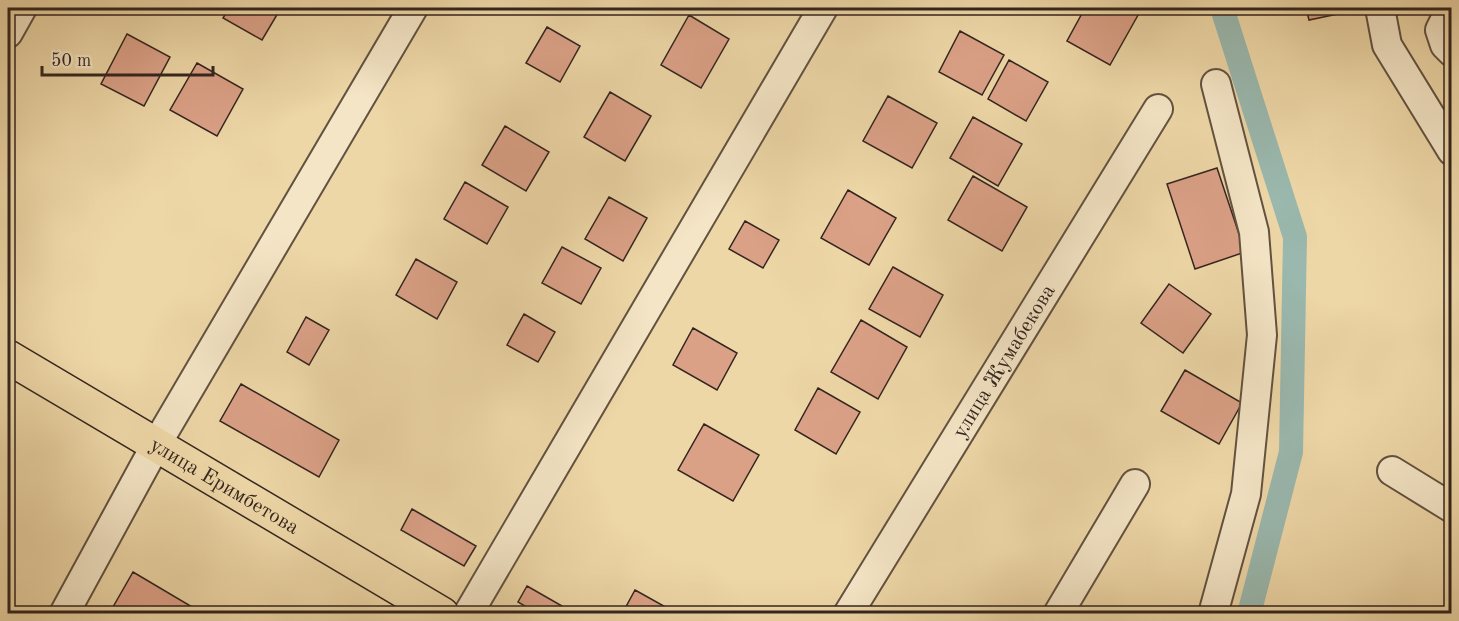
<svg xmlns="http://www.w3.org/2000/svg" width="1459" height="621" font-family="'Old Standard TT',serif">
<rect width="100%" height="100%" fill="#eed7a7"/>
<filter id="stains"><feTurbulence type="fractalNoise" baseFrequency=".00333" numOctaves="4"/><feColorMatrix values="0 0 0 0 .2 0 0 0 0 .09 0 0 0 0 .02 0 0 0 .5 -.17"/></filter>
<radialGradient id="worn" r=".72"><stop offset=".6" stop-color="#630" stop-opacity="0"/><stop offset="1" stop-color="#630" stop-opacity=".3"/></radialGradient>
<g fill="none" stroke-linecap="round" stroke-linejoin="round">
<!-- canal -->
<path stroke="#9ab8ae" stroke-width="24" d="M1222,8L1295,237L1291,452L1249,614"/>
</g>
<!-- building -->
<path fill="#dba187" stroke="#33251f" stroke-width="1.5" d="M229,8H281L262,40L223,18Z
M1085,8H1142L1110,65L1067,41Z
M1306,8H1356L1357,10L1309,20Z
M689,15L729,39L701,88L661,65Z
M547,27L580,46L560,82L526,63Z
M960,31L1004,55L982,95L939,72Z
M127,34L170,57L144,106L101,84Z
M1009,60L1048,82L1026,121L988,99Z
M197,63L243,89L217,136L170,110Z
M610,92L651,116L625,161L584,137Z
M888,96L937,123L912,168L863,141Z
M973,117L1022,144L998,186L950,158Z
M505,126L549,152L526,191L482,165Z
M1217,168L1245,252L1195,269L1167,184Z
M973,176L1027,207L1002,251L948,220Z
M465,182L508,207L487,244L444,219Z
M848,190L896,218L869,265L821,238Z
M609,197L647,218L623,261L585,239Z
M745,221L779,240L763,268L729,249Z
M562,247L601,268L581,304L542,283Z
M416,259L457,282L437,319L396,295Z
M893,267L943,295L920,337L869,309Z
M1169,284L1211,314L1183,353L1141,323Z
M524,314L555,332L538,362L507,345Z
M306,317L329,330L309,365L287,352Z
M861,320L907,347L878,399L831,372Z
M693,328L737,353L717,390L673,365Z
M1185,370L1242,403L1219,444L1161,411Z
M241,384L339,440L319,477L220,421Z
M818,388L860,412L836,454L795,430Z
M704,424L759,455L733,501L678,470Z
M412,509L476,546L464,566L401,530Z
M133,572L204,614H109Z
M527,586L576,614H538L518,602Z
M635,590L671,610L669,614H622Z"/>
<g fill="none" stroke-linecap="round" stroke-linejoin="round">
<!-- minor casing -->
<g stroke="#625241" stroke-width="32">
<g id="minor">
<path d="M1380,8L1387,45L1452,151"/>
<path d="M1451,8L1440,30L1445,45L1452,52"/>
<path d="M8,33L22,8"/>
<path d="M1392,471L1452,508"/>
<path d="M64,614L156,445L413,8"/>
<path d="M468,614L823,8"/>
<path id="s1" d="M848,614L1158,109"/>
<path d="M1058,614L1135,484"/>
<path d="M1213,614L1246,494L1262,335L1254,232L1216,84"/>
</g>
</g>
<!-- major casing -->
<g stroke="#33251f" stroke-width="36">
<g id="major">
<path id="s2" d="M8,357L442,614"/>
</g>
</g>
<!-- minor -->
<use href="#minor" stroke="#f4e5c6" stroke-width="28"/>
<!-- major -->
<use href="#major" stroke="#eed7a7" stroke-width="33"/>
</g>
<g text-anchor="middle" stroke-width="4.5" stroke-linejoin="round" paint-order="stroke">
<!-- street labels -->
<g font-size="21" fill="#33251f" stroke="#f4e5c6">
<text dy="7" stroke="none"><textPath href="#s1" startOffset="297">улица Жумабекова</textPath></text>
<text dy="7" stroke="none"><textPath href="#s2" startOffset="252">улица Еримбетова</textPath></text>
</g>
</g>
<!-- margin -->
<rect width="1459" height="621" fill="none" stroke="#eed7a7" stroke-width="30"/>
<rect x="9" y="9" width="1441" height="603" fill="none" stroke="#33251f" stroke-width="3"/>
<rect x="15" y="15" width="1429" height="591" fill="none" stroke="#33251f" stroke-width="1.5"/>
<!-- scale -->
<path d="M42 66v9h171v-9" fill="none" stroke="#33251f" stroke-width="3"/>
<text x="51" y="66" font-size="18" fill="#33251f" stroke="#f4e5c6" stroke-width="4.5" paint-order="stroke">50 m</text>
<rect width="100%" height="100%" filter="url(#stains)"/>
<rect width="100%" height="100%" fill="url(#worn)"/>
</svg>
